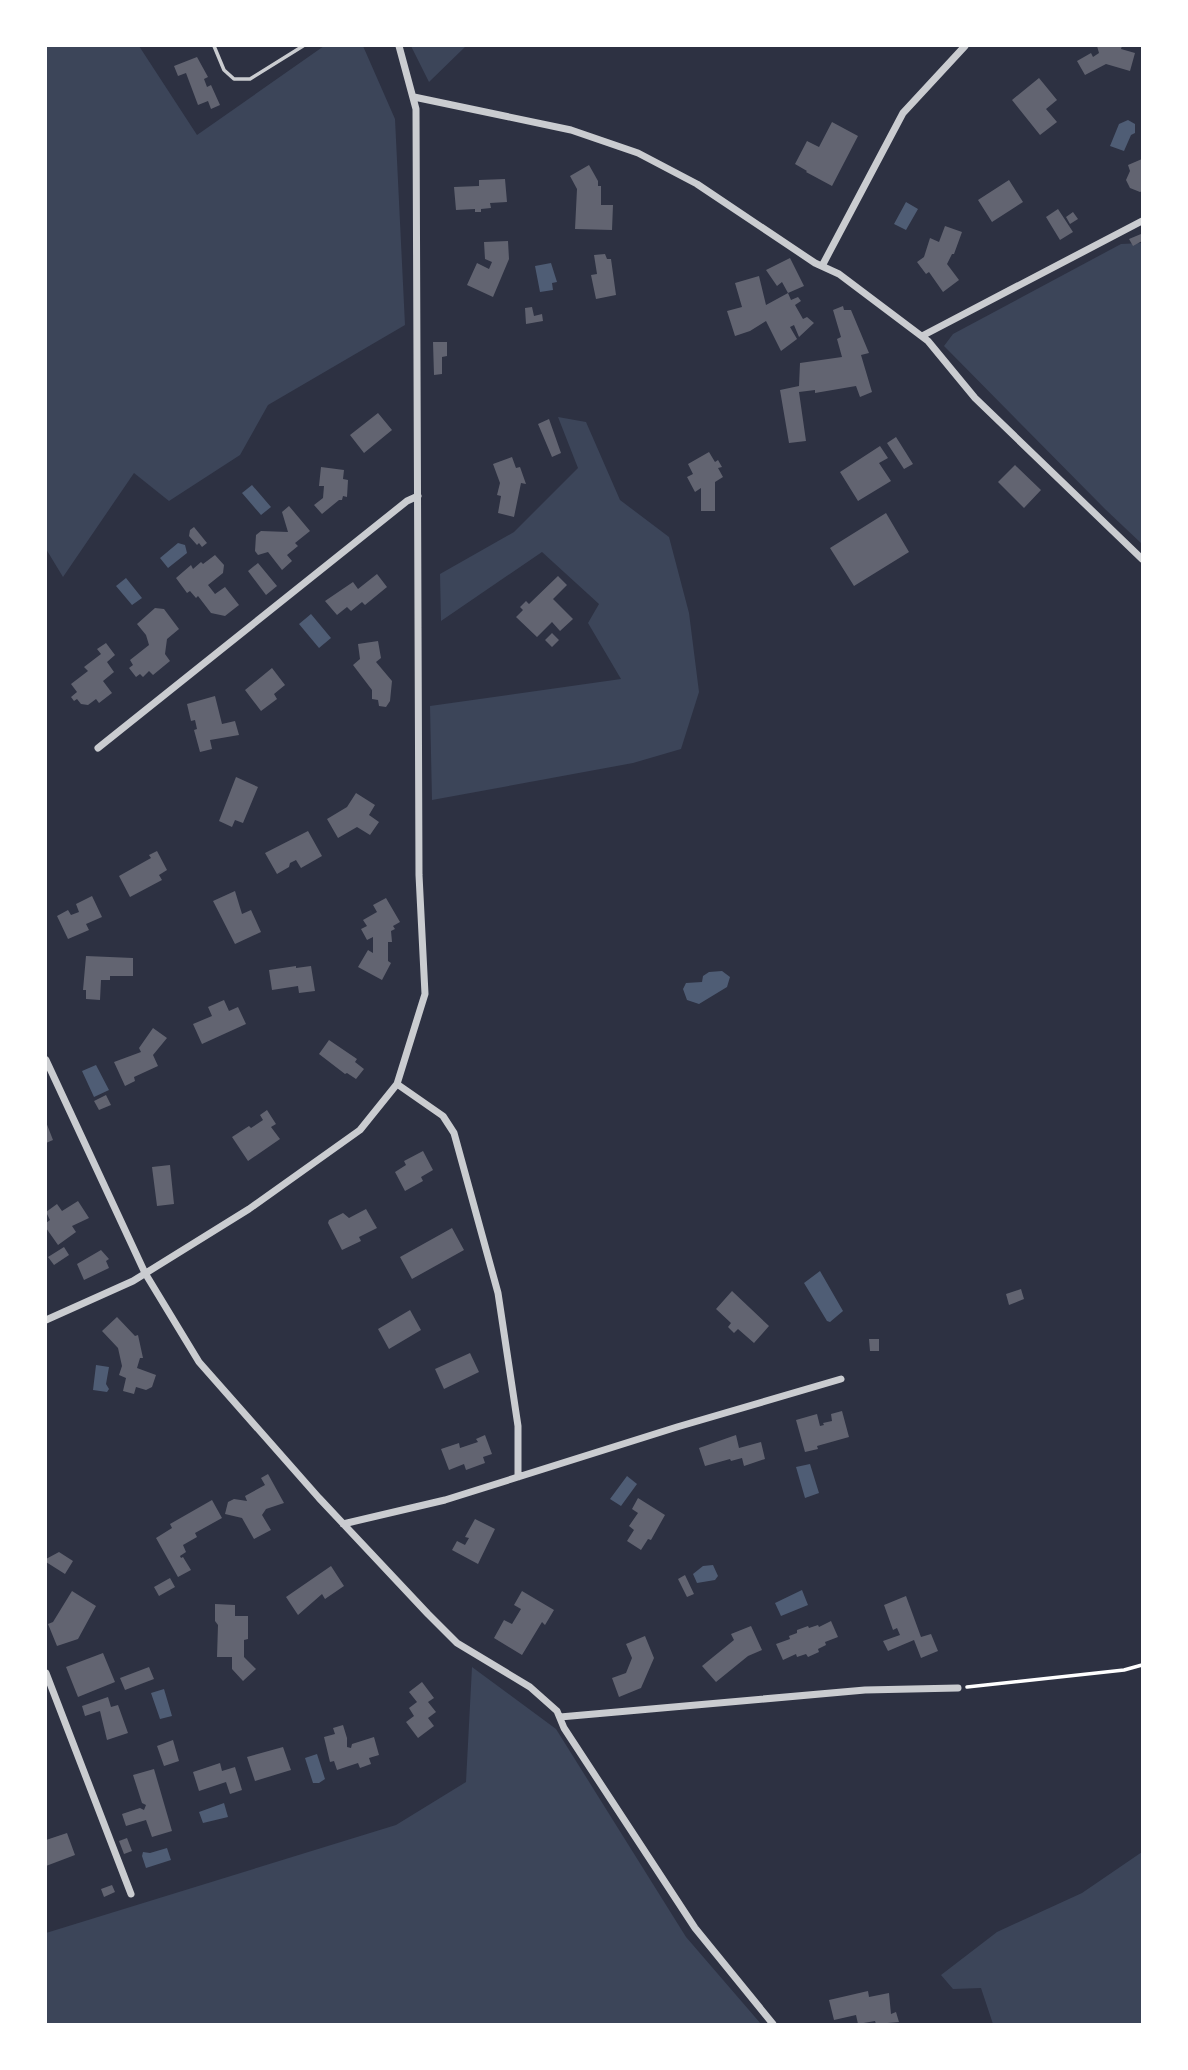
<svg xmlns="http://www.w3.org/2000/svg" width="1188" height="2070" font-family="'Archivo Narrow',sans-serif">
<rect width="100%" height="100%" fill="#2d3142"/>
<!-- green -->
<path fill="#3c4559" d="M46,46H139L197,135L324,46H363L395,119L405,325L268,405L240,455L169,501L134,473L63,577L46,549Z
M411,46H466L429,82Z
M1142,243V544L1105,509L944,346L953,334L1121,244Z
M558,417L586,422L620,500L669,537L689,613L699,692L681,749L633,763L432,800L430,706L621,679L588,623L599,604L542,552L441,621L440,574L514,532L578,468Z
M472,1667L556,1729L686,1937L761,2024H46V1933L396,1825L466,1782Z
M1142,1852V2024H993L981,1988L953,1989L941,1975L997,1932L1082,1893Z"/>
<!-- water -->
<path fill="#4f5d75" d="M1128,120L1135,124V133L1131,135L1124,151L1110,146L1119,124Z
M906,202L918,209L906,230L894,224Z
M551,263L557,282L552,283L553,290L540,292L535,266Z
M252,485L271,507L261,515L242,493Z
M178,543L185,545L187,553L168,568L160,558Z
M126,578L142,598L132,605L116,586Z
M311,614L331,638L319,648L299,624Z
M722,971L730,977L727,987L699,1004L687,1000L683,989L686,983L702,982L703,976L709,972Z
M96,1065L109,1090L94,1097L82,1071Z
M820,1271L843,1311L830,1322L827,1321L804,1283Z
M96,1365L109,1367L106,1384L109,1389L107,1392L93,1390Z
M810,1464L819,1493L805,1498L796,1467Z
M627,1476L637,1484L621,1506L610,1499Z
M713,1565L718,1576L715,1580L697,1583L693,1574L703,1566Z
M802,1590L808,1605L781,1616L775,1603Z
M164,1689L172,1716L160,1719L151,1693Z
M317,1754L325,1779L319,1783H313L305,1758Z
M224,1803L228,1817L203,1823L199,1812Z
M167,1848L171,1860L146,1868L142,1856L143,1852L150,1853Z"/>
<!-- building -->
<path fill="#626471" d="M1097,46H1122L1121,49L1135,53L1130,71L1106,64L1085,75L1077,61L1091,53L1093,57L1099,53Z
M197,57L208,77L204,79L207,87L211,85L220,105L211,109L208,101L198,105L186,73L178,76L174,66Z
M1039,78L1057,100L1046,109L1057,122L1040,135L1012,100Z
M832,122L858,136L832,186L806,172L807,171L795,164L807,141L819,147Z
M1142,159V191L1140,192L1130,188L1126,180L1130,171L1128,165Z
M589,165L598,181V186H601V205H613L612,230L575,229L577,189L570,176Z
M505,179L507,202L490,203L491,208L481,209V212H475V209L456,210L454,187L479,186V180Z
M1009,180L1023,202L992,222L978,200Z
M1058,209L1073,232L1060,240L1046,217Z
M1073,212L1078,219L1070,224L1066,217Z
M945,226L962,232L954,254H952L947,264L959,280L943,292L929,272L926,274L917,262L924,257L930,238L939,242Z
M1141,234L1142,241L1133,246L1129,239Z
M508,241L509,259L493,297L467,285L477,263L489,269L492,262L485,259L484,242Z
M605,254L607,259H611L616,295L596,299L591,275L597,274L594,255Z
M790,258L804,286L788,293L782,282L777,286L766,270Z
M759,276L766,305L788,293L791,300L798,297L801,301L795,305L803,319L807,317L814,323L799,337L794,325L790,327L797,339L781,351L766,321L750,331L735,336L727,311L742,307L735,283Z
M843,306L844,310H851L869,353L861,355L872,392L860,397L856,386L815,393V390L799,392L806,441L789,443L780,390L799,386L800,363L842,357L837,339L841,337L833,310Z
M532,307L534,316L542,314L543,321L526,324L525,308Z
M433,342H447V356L442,357V374L434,375Z
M378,413L392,430L364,453L350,435Z
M549,419L561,453L552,457L538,424Z
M896,437L913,464L904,469L887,443Z
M880,446L888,458L879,463L891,481L858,501L840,472Z
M709,452L715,462L718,460L722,467L718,468L723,477L715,482V511H701V488L695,492L687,477L693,474L688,464Z
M512,457L516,468L520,467L526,484L521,483L514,517L498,513L501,496L497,495L500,483L493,464Z
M1015,465L1041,490L1024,508L998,482Z
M321,467L344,470L343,479L348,480L347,497L343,496L342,500H339L322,514L314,505L323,498L324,486H319Z
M289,506L310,531L295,543L298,546L287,555L292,561L282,570L268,552L258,555L255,551L256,535L261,531L288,532L282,512Z
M886,513L909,552L854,586L830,548Z
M194,527L207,543L202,547L199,543L197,545L189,536L190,530Z
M215,555L224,565L223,573L208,585L215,594L225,587L239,605L225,616L211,613L198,596L196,598L190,591L187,593L176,578L191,565L193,569L201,562L203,564Z
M258,563L277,586L266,595L248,571Z
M377,574L387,587L365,605L362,602L351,611L347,607L337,615L325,601L353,582L358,589Z
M558,576L567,585L553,599L573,619L560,631L552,622L537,637L516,617L523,610L520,607L526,601L529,604Z
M155,608L164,609L179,629L167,639L165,654L170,661L153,675L149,671L143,677L140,674L136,677L129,668L133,665L130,660L149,645L146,635L137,624Z
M552,633L559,640L552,647L545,640Z
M378,641L381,658L376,662L392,681L390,701L386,707L379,706L378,700L372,699V690L353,665L360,659L358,644Z
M106,643L115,655L107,662L114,672L103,681L112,693L99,703L96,699L88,705L81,704L77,699L74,701L71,697L77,692L71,684L88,671L84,667L101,654L97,649Z
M272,668L285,685L274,694L277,699L261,711L245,690Z
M215,696L222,724L235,721L239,735L210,740L212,749L200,752L194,730L197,729L195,720L191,721L187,704Z
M236,777L258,787L243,823L235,820L232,827L219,821Z
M356,793L375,805L369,815L379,822L370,835L357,827L338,838L327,819L347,807Z
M308,831L322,856L301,868L296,860L290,863L289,867L277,874L265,853Z
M157,851L167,870L159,875L162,880L130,897L119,876L151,858L149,855Z
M235,891L242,914L251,910L261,932L235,944L213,901Z
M92,896L102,917L86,924L89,930L68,939L57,916L68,910L71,915L79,912L76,904Z
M386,898L400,922L393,926L395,929L391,931L392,942H388V961L391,963L382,980L358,967L368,950L373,953V937L367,940L361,929L367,926L363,920L377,912L373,905Z
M86,956L133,958V976H110V980H101L100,1000L86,999V990H83Z
M296,966V968L311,966L315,991L299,993L298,986L272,990L269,970Z
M224,1000L229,1011L238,1007L246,1024L202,1044L193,1024L212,1016L208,1007Z
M153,1028L167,1038L153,1055L158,1066L134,1077L135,1081L125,1086L114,1062L141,1052L139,1048Z
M329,1040L357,1059L355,1062L364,1069L356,1079L347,1073L345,1074L319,1054Z
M106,1095L111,1105L99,1110L94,1101Z
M267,1110L276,1124L271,1127L280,1139L248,1161L232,1137L249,1126L251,1128L263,1120L260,1115Z
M46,1122L53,1140L46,1143Z
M423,1151L433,1170L421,1177L423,1181L405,1191L395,1172L406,1165L404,1161Z
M170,1165L174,1204L157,1206L152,1167Z
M78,1201L89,1218L72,1226L76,1232L58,1245L46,1228V1223L50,1220L46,1212L57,1204L62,1211Z
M366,1209L377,1228L359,1237L361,1241L342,1250L328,1223L329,1220L343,1213L349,1218Z
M452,1228L464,1250L412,1279L400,1257Z
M64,1247L69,1255L54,1265L48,1257Z
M101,1250L109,1259L106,1261L109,1268L84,1280L77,1264Z
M1021,1289L1024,1299L1009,1305L1006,1294Z
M732,1291L769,1326L754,1343L738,1329L734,1333L728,1327L731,1323L716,1309Z
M410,1310L421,1330L389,1349L378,1329Z
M117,1317L135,1336L138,1335L143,1358H140L137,1368L156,1375L152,1387L146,1390L136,1387L134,1394L123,1391L126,1378L119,1375L122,1366L118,1348L102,1331Z
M869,1339H879V1351H870Z
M470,1353L479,1372L444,1389L435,1369Z
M842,1411L849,1437L817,1446L818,1449L805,1452L796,1420L817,1414L820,1426L824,1425L823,1423L832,1421L831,1414Z
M485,1435L492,1454L483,1457L485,1463L466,1470L464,1464L449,1470L441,1449L459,1443L460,1448L478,1442L476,1439Z
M736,1435L739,1448L761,1442L765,1459L744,1466L742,1458L731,1461L730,1459L705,1466L699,1448Z
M268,1474L284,1503L266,1509L262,1515L271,1530L254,1539L242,1518L225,1514L228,1502L234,1499L247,1501L245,1496L265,1485L261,1478Z
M638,1498L665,1515L651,1540L648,1539L641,1550L627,1541L634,1530L629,1526L638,1513L632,1509Z
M212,1500L222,1518L195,1533L197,1537L183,1545L186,1552L180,1556L181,1558L183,1557L191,1570L178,1577L156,1538L172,1528L170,1524Z
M475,1519L495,1529L478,1564L452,1550L457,1541L465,1545L469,1538L465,1537Z
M59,1552L73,1561L65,1574L46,1562V1559Z
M331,1566L344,1586L325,1599L322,1594L298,1615L286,1597Z
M685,1575L694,1594L687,1597L678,1579Z
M170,1578L175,1587L159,1596L154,1587Z
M72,1591L96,1606L78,1639L57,1646L48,1624L53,1622Z
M522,1591L554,1610L545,1625L542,1622L522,1655L494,1638L504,1620L512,1624L521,1609L514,1605Z
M906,1596L921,1637L931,1634L938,1651L921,1658L914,1640L888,1651L883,1641L900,1635L897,1628L893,1630L884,1605Z
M215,1604L235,1605V1616H248V1639L244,1640V1657L256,1669L243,1681L232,1669V1657H217L218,1625L215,1621Z
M831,1621L838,1637L825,1642L826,1645L818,1649L819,1652L808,1657L806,1654L797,1657L796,1654L783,1660L776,1644L790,1639L789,1636L797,1633V1630L808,1626L809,1628L818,1625L819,1627Z
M751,1626L762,1650L748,1656L716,1682L702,1666L734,1640L731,1634Z
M645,1636L654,1658L641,1688L619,1697L612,1678L626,1673L632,1658L626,1644Z
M103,1653L115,1682L78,1697L66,1667Z
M149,1667L154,1679L125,1690L120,1678Z
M422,1682L434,1698L428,1702L436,1712L428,1718L434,1726L418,1738L406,1722L414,1716L409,1708L417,1702L409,1692Z
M108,1697L111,1707L118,1705L128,1733L107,1740L100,1711L85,1716L82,1706Z
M343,1725L347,1738V1747L351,1748L352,1744L374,1737L379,1755L369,1758L371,1764L360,1768L358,1763L337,1770L334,1761L330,1762L324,1737L335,1734L333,1728Z
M173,1740L179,1761L164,1766L157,1746Z
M283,1747L291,1770L255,1781L247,1757Z
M220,1763L222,1771L235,1767L242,1790L230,1794L226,1782L199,1791L193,1772Z
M154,1769L172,1831L152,1837L146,1820L126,1826L122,1814L140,1808L144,1810L146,1805L142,1803L133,1775Z
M67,1833L75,1855L46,1866V1840Z
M127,1838L132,1851L124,1854L119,1841Z
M112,1885L115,1892L104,1897L101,1889Z
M868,1991L869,1997L889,1993L891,2014L896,2012L899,2022L876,2024L875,2021L858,2024L856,2015L834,2020L829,2000Z"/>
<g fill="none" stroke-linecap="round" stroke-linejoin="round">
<!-- path -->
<path stroke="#fff" stroke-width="3.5" d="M967,1687L1124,1670L1142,1665"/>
<!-- service -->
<path stroke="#caccd0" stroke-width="3.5" d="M214,46L224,70L234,79H250L303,46"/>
<!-- minor -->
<path stroke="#caccd0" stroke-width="7" d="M414,97L571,130L638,153L697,184L815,263L839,274L928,341L975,398L1142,559
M822,266L903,113L965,46
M922,336L1142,221
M98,748L407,501L418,496
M46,1060L145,1273L199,1362L319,1498L428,1614L457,1643L530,1687L557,1711L564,1728L695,1928L773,2024
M397,1084L443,1116L454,1133L498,1293L518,1426V1477
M46,1320L133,1281L249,1209L360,1130L397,1084L425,994L419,875L416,109L399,46
M343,1524L445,1500L677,1427L841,1379
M46,1673L131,1894
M560,1717L865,1690L958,1688"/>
</g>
<!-- border -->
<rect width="1188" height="2070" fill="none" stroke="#ffffff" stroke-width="94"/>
</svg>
